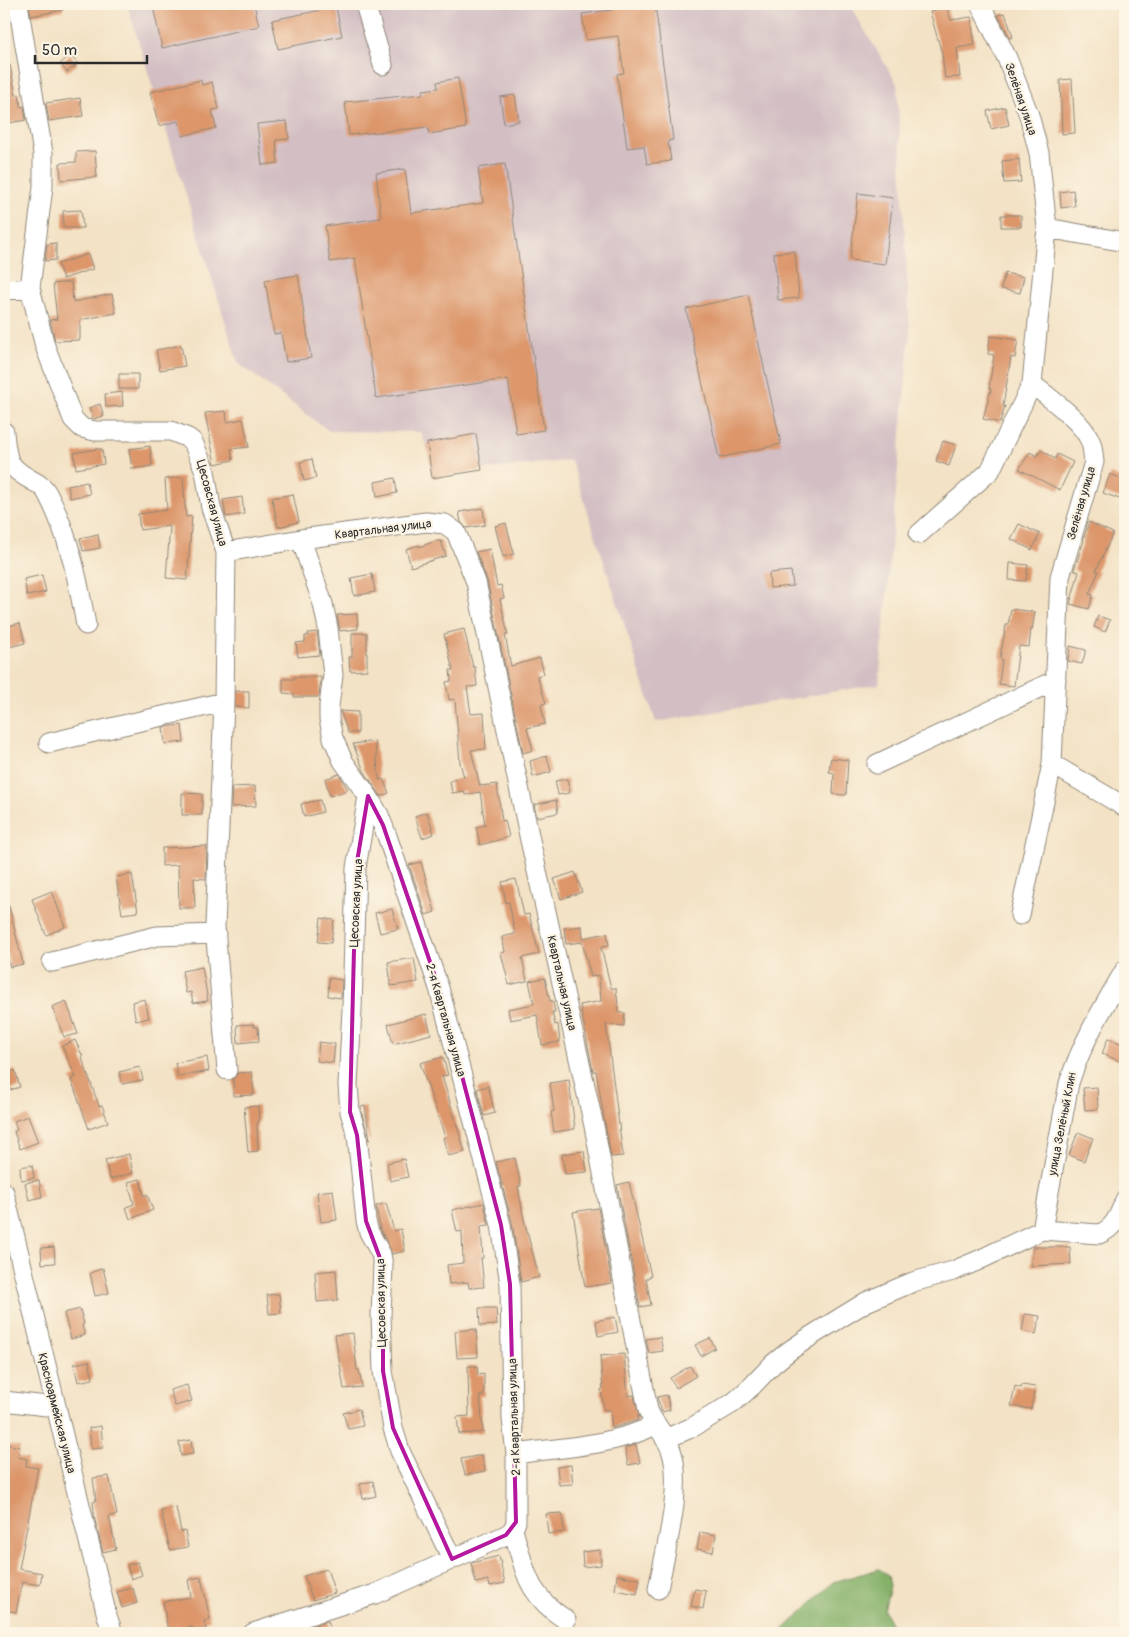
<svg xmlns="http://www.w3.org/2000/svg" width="1129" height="1637" font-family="Pangolin,sans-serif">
<rect width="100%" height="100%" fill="#fcf5e5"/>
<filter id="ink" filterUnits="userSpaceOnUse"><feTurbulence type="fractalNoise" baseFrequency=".02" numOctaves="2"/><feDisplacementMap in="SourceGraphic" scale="10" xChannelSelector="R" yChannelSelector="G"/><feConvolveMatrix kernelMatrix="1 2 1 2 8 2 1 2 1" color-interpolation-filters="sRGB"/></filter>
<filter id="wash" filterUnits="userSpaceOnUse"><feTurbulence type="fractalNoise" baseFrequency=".0096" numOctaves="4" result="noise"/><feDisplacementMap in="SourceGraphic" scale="20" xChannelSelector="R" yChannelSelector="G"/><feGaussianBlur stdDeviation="1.12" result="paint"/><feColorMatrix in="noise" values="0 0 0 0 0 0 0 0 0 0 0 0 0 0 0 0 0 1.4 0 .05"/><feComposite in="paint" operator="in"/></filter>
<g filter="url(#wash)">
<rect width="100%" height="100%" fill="#f3e2c5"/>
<!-- industrial -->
<path fill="#d2bec3" d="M127,4H849L897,84L910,332L879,684L656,722L571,460L437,475L421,432L329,431L238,363Z"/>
<!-- forest -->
<path fill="#85b169" stroke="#586e4a" d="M879,1569L888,1575L890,1587L884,1610L893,1627L894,1633H780L833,1582Z"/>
<g id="blocks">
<!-- building -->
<path fill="#dc966b" d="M29,4H63V10L31,16Z
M161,4H254L259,26L162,48L153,6Z
M611,4H655L673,140L668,141L671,161L647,164L644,146L627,148L617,74L624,73L618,36L586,40L582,14L612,10Z
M946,6L951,20L971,17L975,45L957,48L960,77L945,78L942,54L930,12Z
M336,7L342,36L278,49L272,20Z
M1005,13L1013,37L1010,38L998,15Z
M70,55L78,64L67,72L60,64Z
M4,65H10L16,95L19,94L21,107L24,106L26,120L9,123L4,96Z
M458,78L466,128L429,134L428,127L349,135L345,102L423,94V90L438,88L437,82Z
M1072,79L1075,133L1062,134L1060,80Z
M201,80L202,85L212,82L219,109L212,110L216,128L182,136L178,121L159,126L150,92Z
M515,95L519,121L504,124L500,97Z
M80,98L83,116L49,121L46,103Z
M1005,107L1009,125L991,129L987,111Z
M287,121L289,139L276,140L278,163L262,165L257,124Z
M95,151L97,177L61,180L60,163L76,162V152Z
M1019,159L1021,182L1004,183L1002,161Z
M505,164L544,430L516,434L508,379L376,398L355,258L330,262L325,226L381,218L376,173L405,169L411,213L483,203L478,168Z
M1073,190L1075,206L1061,208L1060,192Z
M858,193L893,198L885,264L850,260Z
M81,210L83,228H63V211Z
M1001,215H1021V227H1001Z
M56,243V260L45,261L47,244Z
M795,251L799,298L778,300L774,253Z
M88,254L93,269L63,279L58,264Z
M1005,273L1024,277L1020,293L1001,289Z
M298,275L311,358L286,362L281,333L274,334L265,280Z
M71,282L73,302L112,294L116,313L80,320V340L55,341L50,320L57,319L53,284Z
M748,295L781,444L719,458L686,309Z
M990,336L1018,340L1015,358L1011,357L1003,406H1005L1000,423L983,419L991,389L989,388L994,355L988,354Z
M181,345L185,366L160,370L156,350Z
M119,374H138V389H119Z
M122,392L123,406L106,407L105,394Z
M100,404L104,416L93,419L89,408Z
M226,411L227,422L243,419L249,447L231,449L233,460L215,464L205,413Z
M476,434L482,470L432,478L427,443Z
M943,441L956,445L949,466L936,461Z
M150,446L152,466L132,469L129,449Z
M96,449H102L104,464L76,469L74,453Z
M1041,450L1055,459L1057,454L1073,462L1060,490L1019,469L1030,452L1037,456Z
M312,459L316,478L304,481L300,462Z
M1110,474L1125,480V501L1103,493Z
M183,477L186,517L192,516L187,580L166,578L170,526L140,530L138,514L167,510L165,479Z
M395,478L397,493L377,497L375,482Z
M87,482L90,494L70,498L68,486Z
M293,494L299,522L278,527L272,498Z
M242,497L244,514L226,517L223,500Z
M483,508L485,525L466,528L461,522L459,512Z
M1089,522L1113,533L1096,571H1099L1089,594L1093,595L1089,609L1070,604L1079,572L1074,570L1084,540H1083Z
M506,523L514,554L503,557L495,526Z
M1019,524L1040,534L1032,550L1011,539Z
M98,534L100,548L83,551L80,538Z
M436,541H441L446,556L411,567L406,549L419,545V547Z
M490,549L497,586L501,585L504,598L500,599L508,635H505L511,666L540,658L544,674L537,676L546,703L541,705L545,724L527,728L533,750L523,753L487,580L476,552Z
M1010,563L1028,565L1026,581L1009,580Z
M791,571L793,586L770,588L769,573Z
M372,574L375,592L354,596L351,578Z
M42,575L46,592L27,596L24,579Z
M1011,609L1035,612L1032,630L1031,629L1029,647L1019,646L1014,686L999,684L1002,659L1000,658L1006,625H1008Z
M357,614L358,629L340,631L337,615Z
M1098,616L1110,620L1105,632L1094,627Z
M20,623L25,643L9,647L4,627Z
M464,629L473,667H475L477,686L467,687L471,714L484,713L486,749L471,750L480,786L497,784L502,821L505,820L509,837L480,845L476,827L485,825L480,792L465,795L464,791L452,793L450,781L464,777L460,763L455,699L449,700L446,682L451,681L450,670H453L444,634Z
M317,632L320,655L298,657L296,643L305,642V636H308V633Z
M352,633H367V670L350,671L349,657H352Z
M1070,646L1086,650L1082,664L1068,661Z
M294,677H321L319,697H294V694L283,693V679H294Z
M235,691H249V708L235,707Z
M340,711L358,712V733H348Z
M182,725L184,742L165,744L163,727Z
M375,741L379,780L383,779L389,793L381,796L364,771L353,744Z
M547,756L551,772L533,777L530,761Z
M831,758L848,760L846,795L833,794L834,773L829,772Z
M339,774L348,790L330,796L325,779Z
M567,779L570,793L558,795L555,781Z
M255,786L256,806L231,807L232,787Z
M182,793L202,794V815H182Z
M320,800L323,812L304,817L301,804Z
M556,800L558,813L537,817L534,805Z
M427,812L434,834L422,838L415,816Z
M207,846L206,879L194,878L195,908H179L178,865L162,866V848Z
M421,862L435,912L426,915L409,865Z
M575,872L582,892L561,899L554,879Z
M132,874L138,912L122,914L116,877Z
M516,879L524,915L529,914L539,954L522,958L527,981L509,985L501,953L505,952L502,937L515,934L509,902L506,903L502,882Z
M52,891L65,927L46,935L32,899Z
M4,906H9L23,964L10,967L4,941Z
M392,909L398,929L380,933L375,913Z
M321,918L334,920L331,943L318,942Z
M582,926L583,938L607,933L609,946L601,947L611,988H616L619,1013H625L624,1026L606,1024L623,1156L611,1157L596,1071H593L580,1005L601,1001L599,975L591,977L582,942L566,944L564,928Z
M414,958L418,982L391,986L388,962Z
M202,967L208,1001L193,1003L191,992L186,993L182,971Z
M329,978L342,980L341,998L328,996Z
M545,978L550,1001H553L555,1012H552L555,1025L558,1024L560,1042L542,1045L537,1015L510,1020L508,1009L534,1004L529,981Z
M145,999L149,1018L136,1021L132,1002Z
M66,1001L78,1034L64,1037L52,1007Z
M426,1014L431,1034L393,1044L388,1024Z
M254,1024V1027H258L259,1041L238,1043L237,1025Z
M1108,1038L1125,1045V1049L1120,1061L1102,1054Z
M75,1040L83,1057L82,1058L99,1106L102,1105L108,1122L89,1129L71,1079L76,1077L62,1046Z
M319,1042L335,1044L333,1063L317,1061Z
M207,1057L209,1071L178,1077L175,1063Z
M443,1057L448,1075L442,1076L465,1152L448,1156L443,1138L445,1137L420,1063Z
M140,1067L143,1080L122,1084L119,1072Z
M15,1070L20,1087L4,1092V1074Z
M252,1072L254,1095L234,1096L233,1079L238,1073Z
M569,1080L575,1129L554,1132L551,1112L554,1111L550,1083Z
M488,1086L495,1113L484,1116L477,1089Z
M1097,1087L1098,1109L1085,1110L1083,1088Z
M258,1106L259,1122L257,1123L258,1151L248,1152L244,1107Z
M365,1106L370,1140H369L361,1110V1107Z
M28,1116L38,1142L20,1149L14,1132L17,1130L14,1121Z
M1078,1132L1093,1138L1084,1161L1069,1155Z
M584,1151L587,1172L565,1174L562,1154Z
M129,1154L133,1173L110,1179L105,1160Z
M515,1158L521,1186H518L524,1220L539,1277L521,1282L512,1222L496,1162Z
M404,1159L408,1177L390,1181L387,1163Z
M32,1165L34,1178L21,1180L20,1167Z
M140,1179L144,1196L147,1194L153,1210L130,1219L126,1207L134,1204L128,1182Z
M39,1180L42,1197L29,1200L25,1183Z
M629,1182L651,1276L646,1279L651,1305L640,1307L617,1185Z
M333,1190L337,1220L321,1222L317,1192Z
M386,1203L394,1231L401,1229L405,1251L392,1254L380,1228L376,1206Z
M484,1203L489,1225L481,1226L483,1258H481L484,1287L469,1288L468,1282L449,1284L447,1265L463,1263L462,1231L457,1232L452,1210Z
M598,1208L612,1283L585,1287L573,1212Z
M54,1247L55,1263L42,1264L41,1248Z
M1033,1247H1070L1071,1264L1031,1266Z
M103,1268L109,1293L95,1296L90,1273Z
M336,1270L338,1300L317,1302L315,1272Z
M279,1294L281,1313L269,1314L267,1295Z
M479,1308H496L497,1325L480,1326Z
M80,1309L84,1324L82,1325L85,1335L71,1339L64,1313Z
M1025,1314L1040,1316L1036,1334L1022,1331Z
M615,1317L618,1332L598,1336L596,1321Z
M476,1329L478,1357L457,1358L455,1331Z
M353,1333L357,1370H359L362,1387L344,1389L335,1335Z
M660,1337L663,1351L649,1353L646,1339Z
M710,1338L715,1348L701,1356L695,1345Z
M624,1354L628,1396L634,1395L639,1416L637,1417L638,1420L612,1428L610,1410H604L601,1390L603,1389L600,1356Z
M89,1361L93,1379L78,1382L74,1364Z
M468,1366H477L478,1375L484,1374V1396H480L483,1432L459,1434L457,1417L469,1416Z
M690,1366L696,1376L676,1388L670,1378Z
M187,1385L192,1401L175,1406L170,1390Z
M1022,1385L1035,1387L1031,1409L1011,1406L1015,1386L1021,1388Z
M667,1395L670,1410L662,1412L657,1397Z
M359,1409L363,1426L348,1429L343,1413Z
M101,1426L103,1448L91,1449L89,1428Z
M191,1440L193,1454L181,1456L179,1442Z
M4,1444L20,1447L18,1457L27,1459L26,1466L38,1468L19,1569L42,1573L40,1585L22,1582L16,1612L4,1610Z
M636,1445L640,1463L628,1465L625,1448Z
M482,1455L485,1471L465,1475L461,1459Z
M571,1465L573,1484L559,1485L557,1467Z
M109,1476L117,1515L109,1516L116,1549L103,1552L95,1521L93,1502L96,1501L93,1478Z
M373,1481L376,1496L363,1499L360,1484Z
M176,1507L181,1532L185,1531L188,1547L170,1550L161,1510Z
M562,1513L564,1532L548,1534L546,1514Z
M700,1532L716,1535L713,1552L697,1549Z
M600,1550L601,1565L583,1567L582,1552Z
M499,1556L505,1583L490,1586L488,1580L476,1583L471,1563Z
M138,1562L142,1575L131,1579L127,1565Z
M327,1569L335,1593L313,1600L304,1576Z
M617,1575L640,1579L637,1594L615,1590Z
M201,1577L210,1620L204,1621L207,1633H194L192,1627L168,1632L163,1602L191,1597L188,1580Z
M133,1588L137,1603L122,1608L117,1592Z
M695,1589L706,1591L703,1609L691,1606Z
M328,1621L332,1633H305L303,1629Z"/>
</g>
</g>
<g filter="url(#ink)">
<use href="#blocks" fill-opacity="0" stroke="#8f8678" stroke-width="1"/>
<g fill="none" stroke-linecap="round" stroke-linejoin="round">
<!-- minor casing -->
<g stroke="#8f8678" stroke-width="21">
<path id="minor" d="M365,4L383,65
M980,4L1007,58L1029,115L1039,153L1047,228L1032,384C1049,398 1084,422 1091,443C1093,449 1093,456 1094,462L1060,577L1052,764L1020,915
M1047,228L1125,242
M30,288L45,346L73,419L82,428L95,431H171L188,438L193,442L205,471L211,508L226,552L224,702L215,927L227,1070
M4,290L30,288L43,187V153L18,4
M4,432C7,461 6,466 33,481C39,484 44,487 47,493C69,534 78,580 86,625
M919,534L990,471L1032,384
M301,539L426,522L445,524L456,532L476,582L530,840L594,1126L648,1410C654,1425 666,1435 671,1450C684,1485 665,1552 658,1589
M226,552L301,539L323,604L328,628L333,675L329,706V719L333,738L343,761L368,796L379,815L387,836L439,988L501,1225L510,1284L512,1419L516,1454V1522L513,1530L506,1535L375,1594L253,1633
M49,743L119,726L224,702
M877,764L1056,680
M1052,764L1125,807
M368,796L356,868L352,1009L348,1085L350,1112L357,1135L366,1221L369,1232L381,1254L383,1266L381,1316L383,1371L393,1428L400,1451L452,1559
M52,962L157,936L216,934
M4,1192L107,1616L113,1633
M1042,1230L1069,1083C1082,1042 1104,1006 1125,970
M4,1401L55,1407
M665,1439L693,1427L733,1403L752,1386L773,1364L789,1351L811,1336L866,1302L913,1282L953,1271L977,1261L1042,1230L1099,1234C1114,1229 1120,1214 1125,1200
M516,1454C562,1447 613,1446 655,1425
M513,1530C526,1572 526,1594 566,1620"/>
</g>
<!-- minor -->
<use href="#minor" stroke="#fff" stroke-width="19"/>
</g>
</g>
<!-- marked area -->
<path fill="none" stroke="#b5179e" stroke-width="4" stroke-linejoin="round" d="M368,796L383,825L439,988L501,1225L510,1284L516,1522L506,1535L452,1559L393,1428L383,1371V1266L366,1221L357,1135L350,1112L356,868Z"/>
<g text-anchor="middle" stroke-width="4.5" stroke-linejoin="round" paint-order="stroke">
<!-- street labels -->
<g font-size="12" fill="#2b2b2b" stroke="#fcf5e5">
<text transform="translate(1021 99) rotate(71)" y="4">Зелёная улица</text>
<text transform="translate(212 503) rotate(75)" y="4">Цесовская улица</text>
<text transform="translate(1081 503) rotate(-74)" y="4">Зелёная улица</text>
<text transform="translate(383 529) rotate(-7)" y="4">Квартальная улица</text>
<text transform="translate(356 903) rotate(-87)" y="4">Цесовская улица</text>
<text transform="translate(562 983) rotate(77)" y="4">Квартальная улица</text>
<text transform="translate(446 1020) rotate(74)" y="4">2-я Квартальная улица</text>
<text transform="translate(1062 1124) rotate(-79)" y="4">улица Зелёный Клин</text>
<text transform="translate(381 1303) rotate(-91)" y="4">Цесовская улица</text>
<text transform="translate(57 1413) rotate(76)" y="4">Красноармейская улица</text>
<text transform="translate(514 1417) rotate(-92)" y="4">2-я Квартальная улица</text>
</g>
</g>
<!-- margin -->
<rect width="1129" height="1637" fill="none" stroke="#fcf5e5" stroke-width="20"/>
<!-- scale -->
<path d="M35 55v8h112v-8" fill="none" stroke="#2b2b2b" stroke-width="2.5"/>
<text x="42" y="55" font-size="15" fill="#2b2b2b" stroke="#fcf5e5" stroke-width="4" paint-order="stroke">50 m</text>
</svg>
